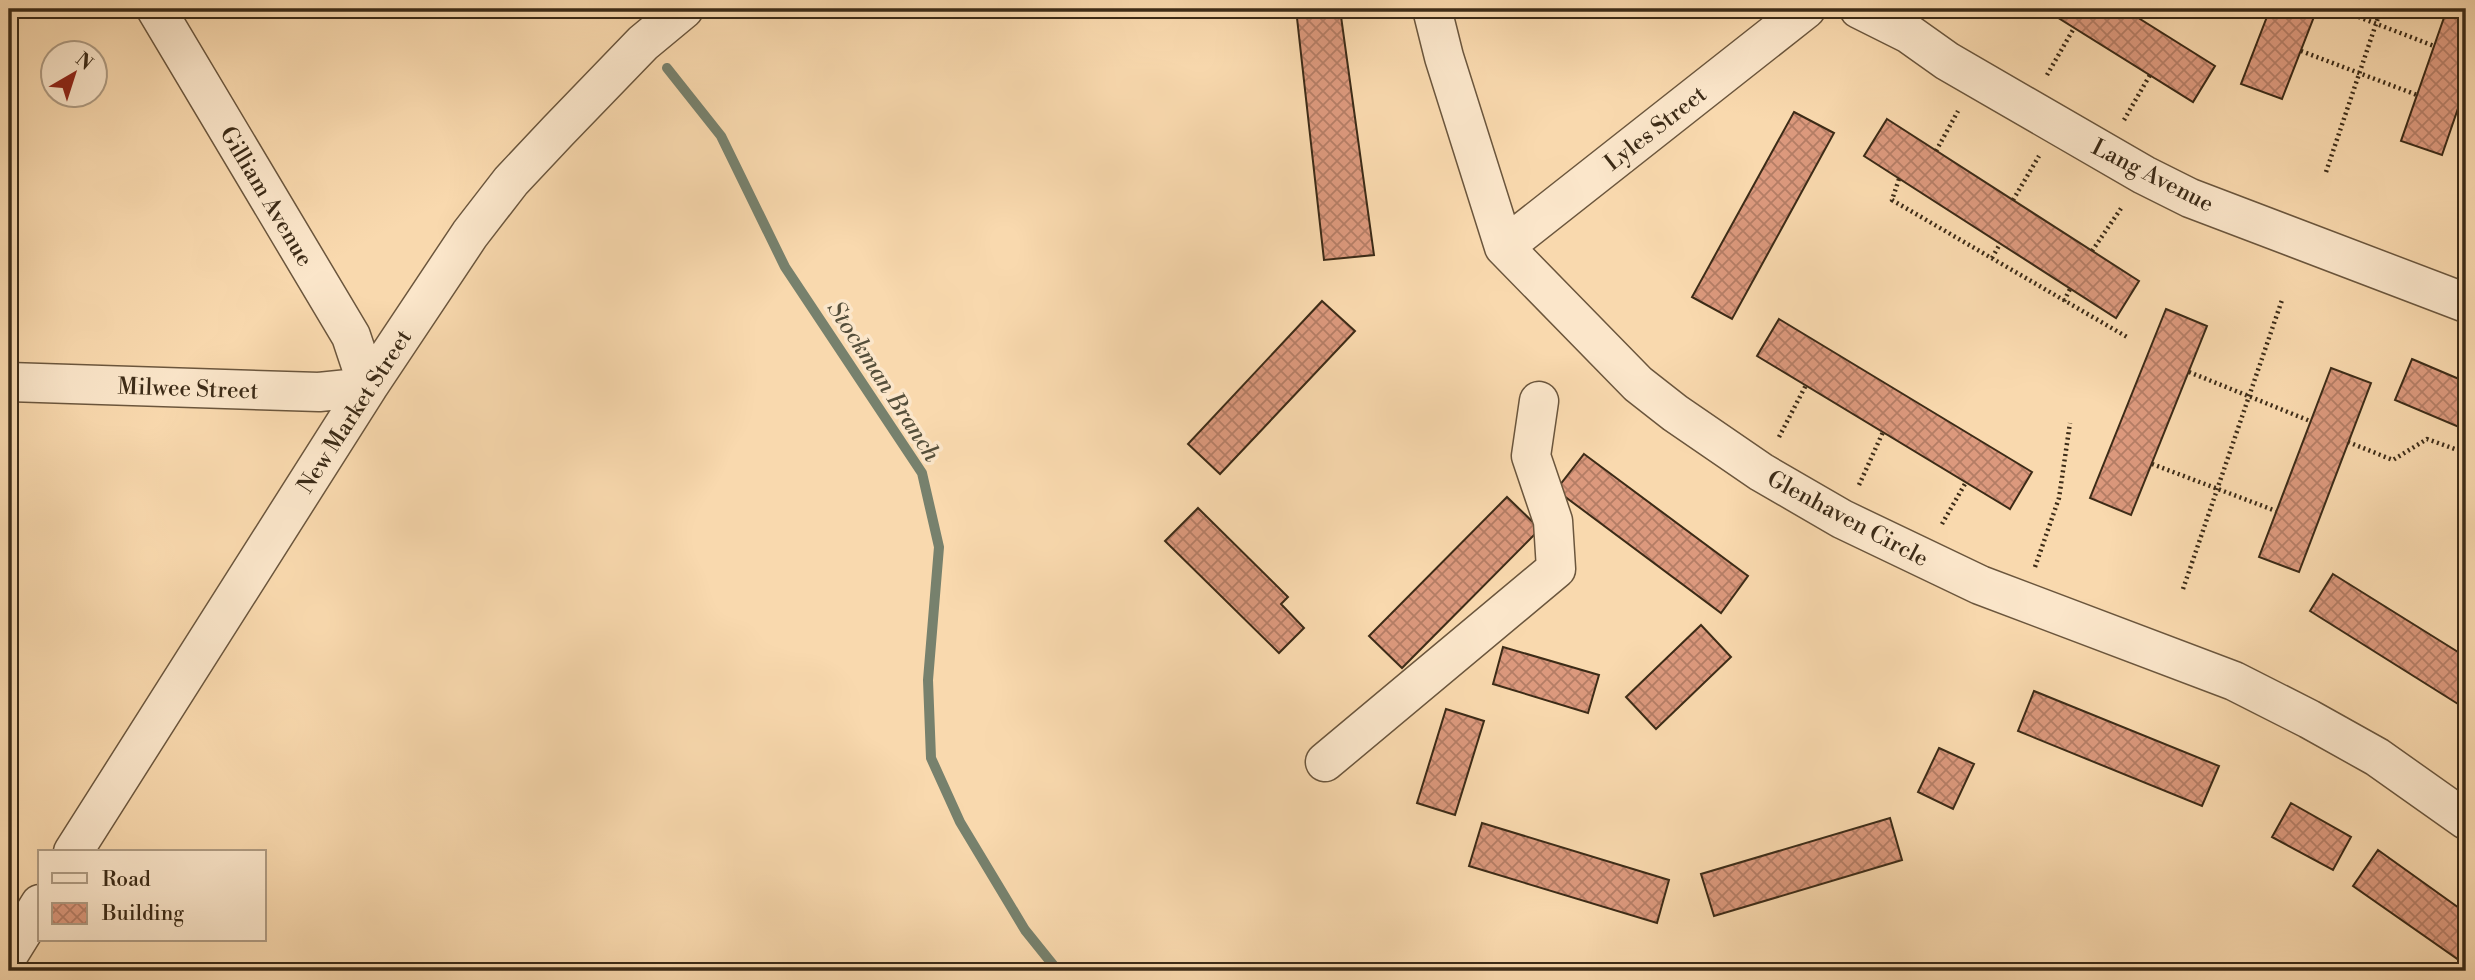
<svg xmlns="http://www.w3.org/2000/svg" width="2475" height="980" font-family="'Libre Bodoni',serif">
<defs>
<pattern id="building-cross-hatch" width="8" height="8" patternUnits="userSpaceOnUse" patternTransform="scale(1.75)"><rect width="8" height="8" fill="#dc997d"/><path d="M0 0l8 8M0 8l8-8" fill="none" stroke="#b47d65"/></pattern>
</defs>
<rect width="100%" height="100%" fill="#f9d9ae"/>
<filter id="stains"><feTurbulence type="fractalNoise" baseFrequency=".00286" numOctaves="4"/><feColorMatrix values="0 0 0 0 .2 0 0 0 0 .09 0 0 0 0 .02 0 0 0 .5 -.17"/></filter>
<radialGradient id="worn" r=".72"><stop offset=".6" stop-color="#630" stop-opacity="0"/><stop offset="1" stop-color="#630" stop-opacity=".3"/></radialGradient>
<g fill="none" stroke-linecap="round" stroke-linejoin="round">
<!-- stream -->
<path stroke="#77816d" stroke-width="10" d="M589,9L600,14
M667,68L721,136L785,267L922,473L939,547L928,680L931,758L960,822L1025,930L1058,971"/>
</g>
<!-- building -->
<path fill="url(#building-cross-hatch)" stroke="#3c2b17" stroke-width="2" d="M1296,9H1340L1374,255L1324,260Z
M2044,9H2124L2215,66L2193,102Z
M2270,9H2317L2282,99L2241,84Z
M2447,9H2466V85L2442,155L2401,141Z
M1794,112L1834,133L1732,319L1692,297Z
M1887,119L2139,281L2116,318L1864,156Z
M1322,301L1355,331L1220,474L1188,444Z
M2166,309L2207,326L2131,515L2090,498Z
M1779,319L2032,472L2010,509L1757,356Z
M2412,359L2466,382V430L2395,400Z
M2331,368L2371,383L2299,572L2259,557Z
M1584,454L1748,576L1721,613L1556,490Z
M1507,497L1540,529L1402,668L1369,636Z
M1198,508L1288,597L1281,604L1304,628L1279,653L1165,541Z
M2333,574L2466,657V709L2310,611Z
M1701,625L1731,657L1656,729L1626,697Z
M1503,647L1599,675L1588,713L1493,684Z
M2034,691L2219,766L2202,806L2018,731Z
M1446,709L1484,721L1455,815L1417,803Z
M1939,748L1974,764L1953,809L1918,792Z
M2291,803L2351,837L2333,870L2272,837Z
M1890,818L1902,860L1714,916L1701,874Z
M1482,823L1669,880L1657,923L1469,866Z
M2378,850L2466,913V965L2353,886Z"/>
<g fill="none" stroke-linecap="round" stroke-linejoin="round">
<!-- minor casing -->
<g stroke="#6b563d" stroke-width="41">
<path id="minor" d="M1432,9L1444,57L1504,247L1638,384L1675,413L1761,472L1842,519L1980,585L2234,681L2309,719L2377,757L2466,820
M1859,9L1909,34L1947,61L2144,175L2190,198L2466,303
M1504,247L1806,9
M9,382L319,392L368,387L351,336L156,9
M1325,762L1556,569L1553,521L1531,456L1539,401
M73,852L368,387L470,234L511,181L558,131L643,43L684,9
M9,954L40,904"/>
</g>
<!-- path -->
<path stroke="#3c2b17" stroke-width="4.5" stroke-dasharray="2 3.5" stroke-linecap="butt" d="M2338,9L2434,46
M2301,51L2417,95
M2047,75L2074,28
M2124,120L2150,75
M1936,151L1958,111
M2326,172L2381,9
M1899,179L1892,200L2127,337
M2013,200L2039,156
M2092,251L2122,207
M1992,258L2000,244
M2064,301L2070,289
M2189,372L2310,421
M1779,437L1806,385
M2348,442L2393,460L2427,439L2466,453
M2152,464L2276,511
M1859,485L1883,432
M1942,524L1966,482
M2035,567L2059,498L2070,423
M2183,589L2282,300"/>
<!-- minor -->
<use href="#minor" stroke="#fbe6ca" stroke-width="38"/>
</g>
<g text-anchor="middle" stroke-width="7" stroke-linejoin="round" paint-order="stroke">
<!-- street labels -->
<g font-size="23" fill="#3c2b17" stroke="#fbe6ca">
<text transform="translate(1655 128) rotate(-38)" y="8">Lyles Street</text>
<text transform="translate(2153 175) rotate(27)" y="8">Lang Avenue</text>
<text transform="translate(267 196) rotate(59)" y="8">Gilliam Avenue</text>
<text transform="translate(188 388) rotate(2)" y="8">Milwee Street</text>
<text transform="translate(354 411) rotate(-57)" y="8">New Market Street</text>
<text transform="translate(1848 518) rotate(28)" y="8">Glenhaven Circle</text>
</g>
<!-- water labels -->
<g font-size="24" font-style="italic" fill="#554f3b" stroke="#fbe6ca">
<text transform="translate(884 381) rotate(57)" y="8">Stockman Branch</text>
</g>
</g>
<!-- margin -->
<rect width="2475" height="980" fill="none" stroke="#f9d9ae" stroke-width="35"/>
<rect x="10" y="10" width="2454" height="959" fill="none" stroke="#3c2b17" stroke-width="3.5"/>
<rect x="18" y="18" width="2440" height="945" fill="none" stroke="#3c2b17" stroke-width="2"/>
<!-- legend -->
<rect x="38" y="850" width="228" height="91" fill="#fbe6ca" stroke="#af9b82" stroke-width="2"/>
<rect x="52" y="873" width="35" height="10" fill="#fbe6ca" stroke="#af9b82" stroke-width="2"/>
<text x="102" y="886" font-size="21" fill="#3c2b17">Road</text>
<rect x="52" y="903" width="35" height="21" fill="url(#building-cross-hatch)" stroke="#af9b82" stroke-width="2"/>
<text x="102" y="920" font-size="21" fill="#3c2b17">Building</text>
<!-- north arrow -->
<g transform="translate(74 74) rotate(39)"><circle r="33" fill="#fbe6ca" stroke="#af9b82" stroke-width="2"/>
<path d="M0-5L12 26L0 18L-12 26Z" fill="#8f2418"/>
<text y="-10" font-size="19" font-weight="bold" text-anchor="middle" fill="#3c2b17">N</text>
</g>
<rect width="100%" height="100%" filter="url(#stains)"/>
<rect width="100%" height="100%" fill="url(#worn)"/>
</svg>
